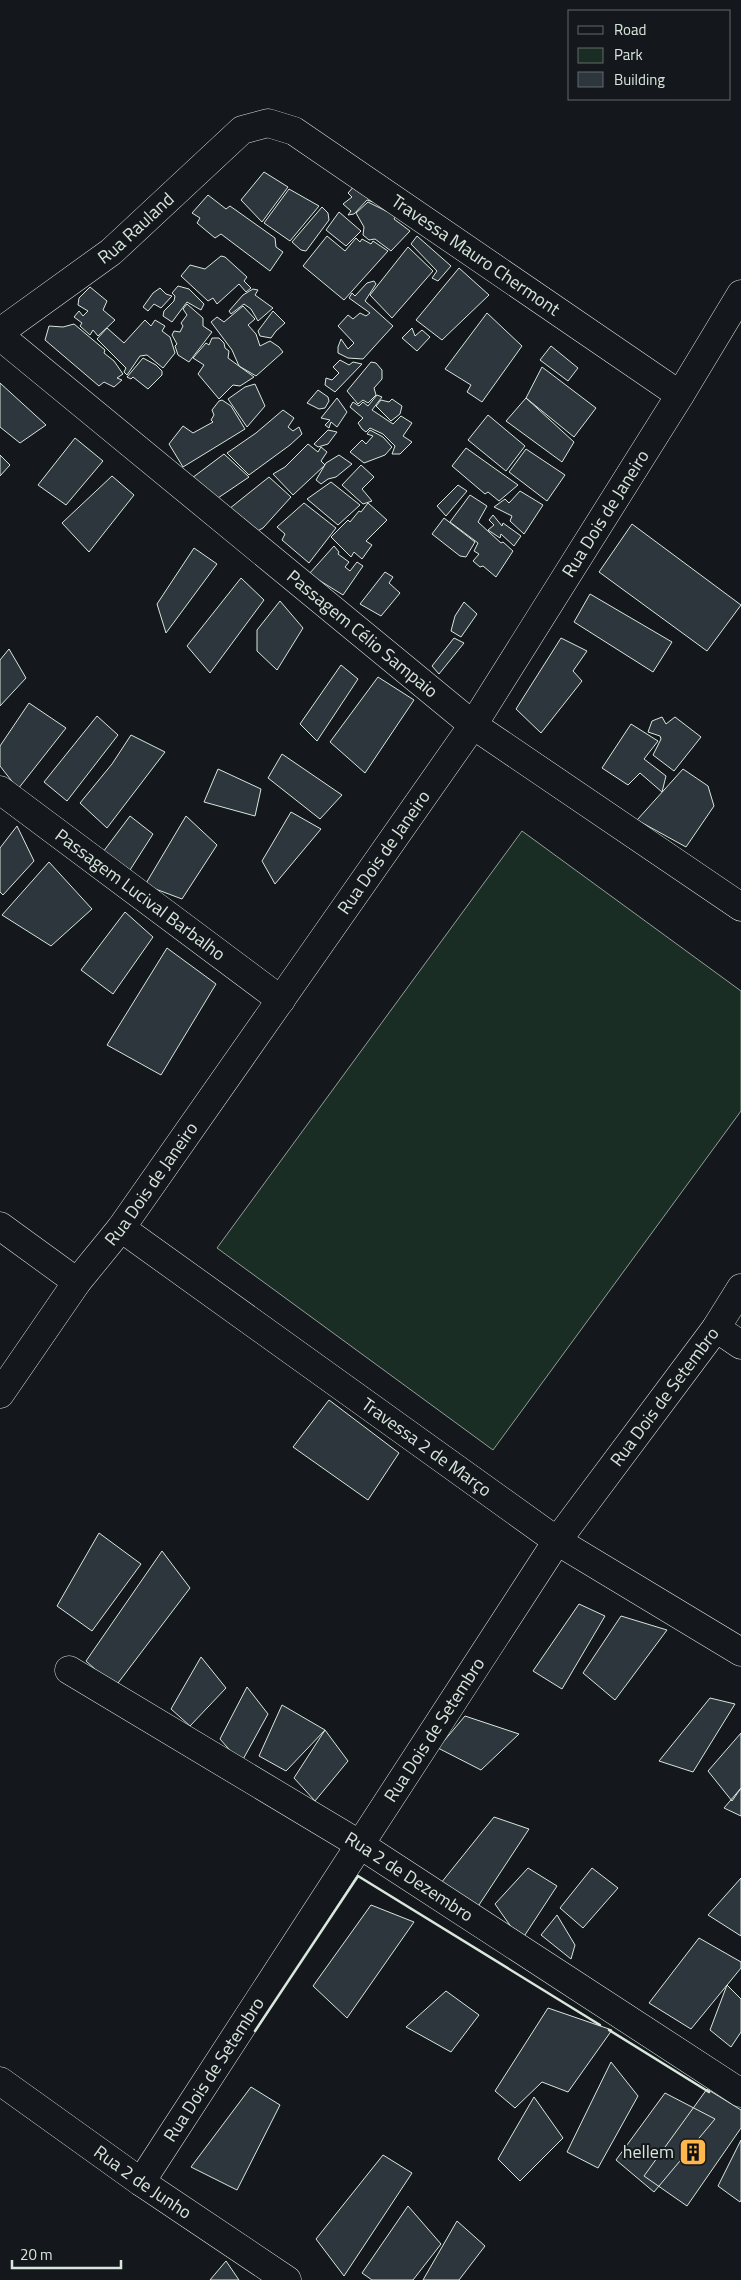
<svg xmlns="http://www.w3.org/2000/svg" width="741" height="2280" font-family="'Titillium Web',sans-serif">
<rect width="100%" height="100%" fill="#14181c"/>
<!-- green -->
<path fill="#1a2d24" stroke="#939e99" d="M522,831L741,991V1111L493,1450L217,1248Z"/>
<!-- building -->
<path fill="#2c363c" stroke="#d8e6dc" d="M264,172L288,187L262,222L241,200Z
M356,184L376,199L373,202L367,200L354,214L348,215L351,211L343,204L352,197L348,193Z
M289,189L319,206L290,241L264,223Z
M208,195L226,209L230,206L275,238L276,247L283,252L270,271L221,234L215,238L197,223L200,218L192,213Z
M368,202L386,211L398,213L394,219L410,231L391,251L375,239L369,240L363,235L364,227L356,213Z
M322,207L328,213L329,220L306,251L301,250L292,242Z
M339,212L361,231L346,246L326,230Z
M327,236L345,251L356,238L360,242L362,239L371,244L373,241L388,251L344,300L303,266Z
M417,236L451,266L438,281L432,278L437,271L411,244Z
M408,247L433,271L392,318L370,295Z
M221,256L225,257L247,277L244,281L251,288L246,292L239,284L217,304L213,298L208,301L181,276L190,265L205,269Z
M459,268L489,295L442,340L416,320Z
M374,281L376,284L365,301L393,326L363,359L348,358L338,353V347L341,339L348,349L354,343L338,326L348,315L353,319L360,313L366,316L370,313L349,298L352,293L355,296L367,283Z
M178,286L189,289L204,304L201,310L187,302L172,322L163,316L164,311L174,301L175,296L172,293Z
M90,287L107,301L103,310L115,320L98,336L93,330L90,335L80,326L82,323L74,317L79,311L83,316L88,311L78,305L79,298Z
M160,288L166,294L172,296L161,308L154,304L148,311L143,307L153,293Z
M253,289L258,290L255,295L273,308L258,321L251,309L244,304L231,314L229,311L243,295Z
M187,304L203,318V326L212,332L189,362L178,355L175,346L177,344L172,335L174,331L180,332L183,326L181,323L187,315L183,309Z
M243,306L255,319L248,325L256,334L260,346L270,341L279,347L283,352L256,376L239,366L232,350L211,322L217,317L224,322Z
M273,311L285,323L276,331L271,338L260,336L258,331Z
M487,313L522,346L482,402L467,392L471,385L445,369Z
M145,320L151,326L155,320L165,326L162,331L170,337L175,353L163,368L147,355L140,356L127,375L124,372L126,368L97,339L107,328L124,343Z
M74,324L105,350L104,353L114,361L123,374L117,378L122,380L114,387L104,382L99,386L45,340L49,326L63,327Z
M412,328L415,336L422,330L430,337L417,351L402,338Z
M212,338H219L224,343L225,348L229,351L228,358L254,377L240,386L233,385L219,399L198,374L204,365L193,358L206,343L209,345Z
M551,346L578,368L568,381L540,360Z
M143,358L156,365L162,371V375L148,389L133,377L131,379L127,377Z
M340,360L349,365L353,362L362,364L335,392L325,385L326,378L332,380L339,373L333,367Z
M371,362L376,363L382,370V379L374,388L376,395L368,403L363,400L358,404L347,391Z
M542,367L596,408L574,437L526,398Z
M0,383L46,425L20,443L0,427Z
M255,384L265,406L247,427L228,399L245,387Z
M318,390L328,397L329,401L325,408L319,409L307,403Z
M377,395L382,397L372,410L393,424L401,416L412,423L403,436L412,442L400,454H392L395,446L383,434L370,428L366,432L362,429L358,423L363,418L350,407L353,402L359,406L363,402L368,406Z
M337,398L347,412L337,427L331,422L329,428L325,425L330,420L321,418Z
M526,398L574,442L562,462L506,421Z
M392,399L402,406L400,414L391,421L376,406L381,400L389,402Z
M222,400L231,406L245,429L183,467L169,444L183,426L193,433L213,422L211,420L214,415L212,410L219,401Z
M283,410L294,418L288,427L293,431L299,427L302,434L290,445L249,475L227,453L256,433Z
M488,415L525,446L506,471L468,440Z
M328,430L337,432L328,444L318,447L314,444Z
M370,430L383,437L392,447L385,455L364,463L350,452L362,440L366,444L373,436L367,434Z
M75,438L103,461L66,505L38,485Z
M308,444L318,452L321,447L327,452L321,461L325,465L293,495L273,474L285,467Z
M466,448L518,485L499,501L488,492L485,494L452,466Z
M526,449L565,475L547,501L509,472Z
M224,454L249,477L215,500L188,481Z
M0,455L10,465L0,476Z
M339,455L352,464L336,477L328,479L321,484L316,480L326,463Z
M361,465L374,477L362,489L372,501L363,504L342,485Z
M112,476L134,495L89,552L62,523Z
M269,477L291,497L263,528L252,534L229,509Z
M331,482L360,505L338,525L307,499Z
M458,485L467,491L446,516L437,506Z
M520,491L543,505L524,534L510,521L512,516L494,507L505,499L509,503Z
M470,495L487,506L478,522L501,543L503,542L513,551L496,577L483,566L480,567L473,561L479,554L474,551L478,543L450,522Z
M304,503L336,528L309,563L282,540L285,534L277,527Z
M368,503L387,520L366,541L372,545L362,559L354,552L351,557L331,537L348,520L350,522L359,511L361,512Z
M493,515L502,526L503,523L521,536L514,546L501,534L500,538L488,530L494,525L489,520Z
M444,518L475,542L466,557L460,556L432,534Z
M632,524L741,605L707,651L599,572Z
M334,546L339,552L338,554L349,562L345,567L350,571L357,562L363,566L343,595L309,574Z
M194,548L217,564L166,633L157,604Z
M385,572L393,577L389,583L400,593L381,616L360,604Z
M241,578L264,600L210,673L187,646Z
M590,594L672,642L653,672L574,622Z
M280,601L303,628L277,670L257,651V630Z
M464,602L477,614L461,637L451,631L455,616Z
M454,638L464,643L439,674L432,666Z
M561,638L587,651L573,671L582,681L541,733L516,709Z
M9,649L26,678L0,706V660Z
M341,665L358,679L317,741L300,724Z
M378,677L414,700L365,773L330,742Z
M29,703L66,728L18,789L0,766V746Z
M97,716L118,735L67,801L44,782Z
M662,717L666,724L675,717L701,737L674,771L653,755L661,739L660,736L648,732L652,721Z
M631,724L658,741L644,759L666,776L662,792L640,773L628,785L602,768Z
M131,735L165,752L107,828L80,803L112,764Z
M282,754L342,795L320,819L268,778Z
M218,769L261,789L255,816L204,802Z
M683,769L708,786L714,806L686,847L637,820Z
M291,812L321,829L275,884L262,861Z
M130,816L153,834L130,870L103,852Z
M186,816L217,845L182,899L145,885Z
M17,826L34,861L3,895L0,892V848Z
M49,862L92,909L51,946L2,915Z
M125,912L153,937L113,994L81,970Z
M167,948L216,984L161,1075L107,1045Z
M329,1400L399,1453L368,1500L293,1447Z
M99,1533L141,1564L92,1631L57,1606Z
M162,1551L190,1588L115,1687L86,1661Z
M579,1604L605,1616L562,1689L533,1671Z
M621,1616L667,1630L615,1700L583,1673Z
M201,1657L226,1688L190,1726L171,1709Z
M247,1687L268,1714L241,1763L220,1739Z
M710,1698L735,1704L693,1772L659,1761Z
M282,1705L325,1730L286,1771L259,1756Z
M465,1716L519,1734L481,1770L438,1748Z
M325,1730L348,1761L315,1801L294,1778Z
M741,1733V1788L732,1801L708,1771Z
M741,1788V1816L724,1808Z
M494,1817L529,1829L477,1908L441,1883Z
M528,1868L557,1886L521,1941L495,1904Z
M592,1868L618,1888L583,1928L560,1908Z
M741,1878V1936L708,1915Z
M371,1905L414,1922L347,2018L313,1986Z
M557,1915L575,1945L571,1959L541,1935Z
M699,1938L741,1962V1968L691,2029L649,2003Z
M727,1985L741,1999V2032L731,2047L710,2030Z
M446,1991L479,2015L451,2052L406,2027Z
M548,2008L612,2030L568,2092L542,2082L515,2108L495,2091Z
M611,2062L638,2096L598,2168L567,2152Z
M251,2087L280,2105L237,2190L191,2167Z
M707,2089L741,2110V2128L687,2206L644,2176Z
M665,2093L715,2119L654,2192L616,2160Z
M534,2097L563,2138L520,2181L498,2159Z
M741,2140V2200L740,2202L718,2186Z
M383,2155L412,2173L344,2276L316,2239Z
M408,2206L441,2244L413,2280H372L362,2273Z
M457,2221L485,2246L459,2280H423Z
M226,2261L239,2280H210Z"/>
<g fill="none" stroke-linecap="round" stroke-linejoin="round">
<!-- street casing -->
<g stroke="#d8e6dc" stroke-width="29">
<g id="street">
<path id="s1" d="M0,332L111,252L242,130L268,123L294,131L680,395"/>
<path id="s2" d="M0,336L473,725L741,907"/>
<path id="s3" d="M0,790L281,1000"/>
<path d="M0,1226L77,1282"/>
<path id="s4" d="M121,1228L557,1541L741,1652"/>
<path d="M716,1328L741,1345"/>
<path id="s5" d="M0,1394L77,1282L121,1228L473,725L680,395L741,294"/>
<path id="s6" d="M69,1670L359,1844L741,2093"/>
<path id="s7" d="M141,2182L557,1541L716,1328L741,1288"/>
</g>
</g>
<!-- secondary casing -->
<g stroke="#d8e6dc" stroke-width="29">
<g id="secondary">
<path id="s8" d="M0,2081L141,2182L287,2280"/>
</g>
</g>
<!-- street -->
<use href="#street" stroke="#14181c" stroke-width="28"/>
<!-- secondary -->
<use href="#secondary" stroke="#14181c" stroke-width="28"/>
<!-- wall -->
<path stroke="#d8e6dc" stroke-width="2.5" d="M609,2030L709,2092
M255,2031L358,1876L600,2025"/>
</g>
<!-- icons -->
<defs>
<g id="building-square" transform="scale(1.4375)"><rect x="-9" y="-9" width="18" height="18" rx="4" fill="#ffb74d" stroke="#14181c"/><path d="M-4-6H4V6H1V3H-1V6H-4ZM-2.5-4.3h1.7v1.8h-1.7ZM.8-4.3h1.7v1.8H.8ZM-2.5-1h1.7V.8h-1.7ZM.8-1h1.7V.8H.8Z" fill="#111"/></g>
</defs>
<g fill-rule="evenodd">
<use href="#building-square" x="693" y="2152"/>
</g>
<g text-anchor="middle" stroke-width="4" stroke-linejoin="round" paint-order="stroke">
<!-- street labels -->
<g font-size="18" fill="#d8e6dc" stroke="#14181c">
<text dy="6" stroke="none"><textPath href="#s1" startOffset="171">Rua Rauland</textPath></text>
<text dy="6" stroke="none"><textPath href="#s1" startOffset="590">Travessa Mauro Chermont</textPath></text>
<text dy="6" stroke="none"><textPath href="#s5" startOffset="1069">Rua Dois de Janeiro</textPath></text>
<text dy="6" stroke="none"><textPath href="#s2" startOffset="469">Passagem Célio Sampaio</textPath></text>
<text dy="6" stroke="none"><textPath href="#s5" startOffset="664">Rua Dois de Janeiro</textPath></text>
<text dy="6" stroke="none"><textPath href="#s3" startOffset="175">Passagem Lucival Barbalho</textPath></text>
<text dy="6" stroke="none"><textPath href="#s5" startOffset="259">Rua Dois de Janeiro</textPath></text>
<text dy="6" stroke="none"><textPath href="#s7" startOffset="944">Rua Dois de Setembro</textPath></text>
<text dy="6" stroke="none"><textPath href="#s4" startOffset="376">Travessa 2 de Março</textPath></text>
<text dy="6" stroke="none"><textPath href="#s7" startOffset="539">Rua Dois de Setembro</textPath></text>
<text dy="6" stroke="none"><textPath href="#s6" startOffset="398">Rua 2 de Dezembro</textPath></text>
<text dy="6" stroke="none"><textPath href="#s7" startOffset="134">Rua Dois de Setembro</textPath></text>
<text dy="6" stroke="none"><textPath href="#s8" startOffset="175">Rua 2 de Junho</textPath></text>
</g>
<!-- poi labels -->
<g font-size="18" fill="#d8e6dc" stroke="#14181c" text-anchor="end">
<text x="674" y="2158">hellem</text>
</g>
</g>
<!-- legend -->
<rect x="568" y="10" width="162" height="90" fill="#14181c" stroke="#626a69"/>
<rect x="578" y="26" width="25" height="8" fill="#14181c" stroke="#626a69"/>
<text x="614" y="35" font-size="15" fill="#d8e6dc">Road</text>
<rect x="578" y="48" width="25" height="15" fill="#1a2d24" stroke="#626a69"/>
<text x="614" y="60" font-size="15" fill="#d8e6dc">Park</text>
<rect x="578" y="72" width="25" height="15" fill="#2c363c" stroke="#626a69"/>
<text x="614" y="85" font-size="15" fill="#d8e6dc">Building</text>
<!-- scale -->
<path d="M12 2260v8h109v-8" fill="none" stroke="#d8e6dc" stroke-width="2.5"/>
<text x="20" y="2260" font-size="15" fill="#d8e6dc" stroke="#14181c" stroke-width="4" paint-order="stroke">20 m</text>
</svg>
